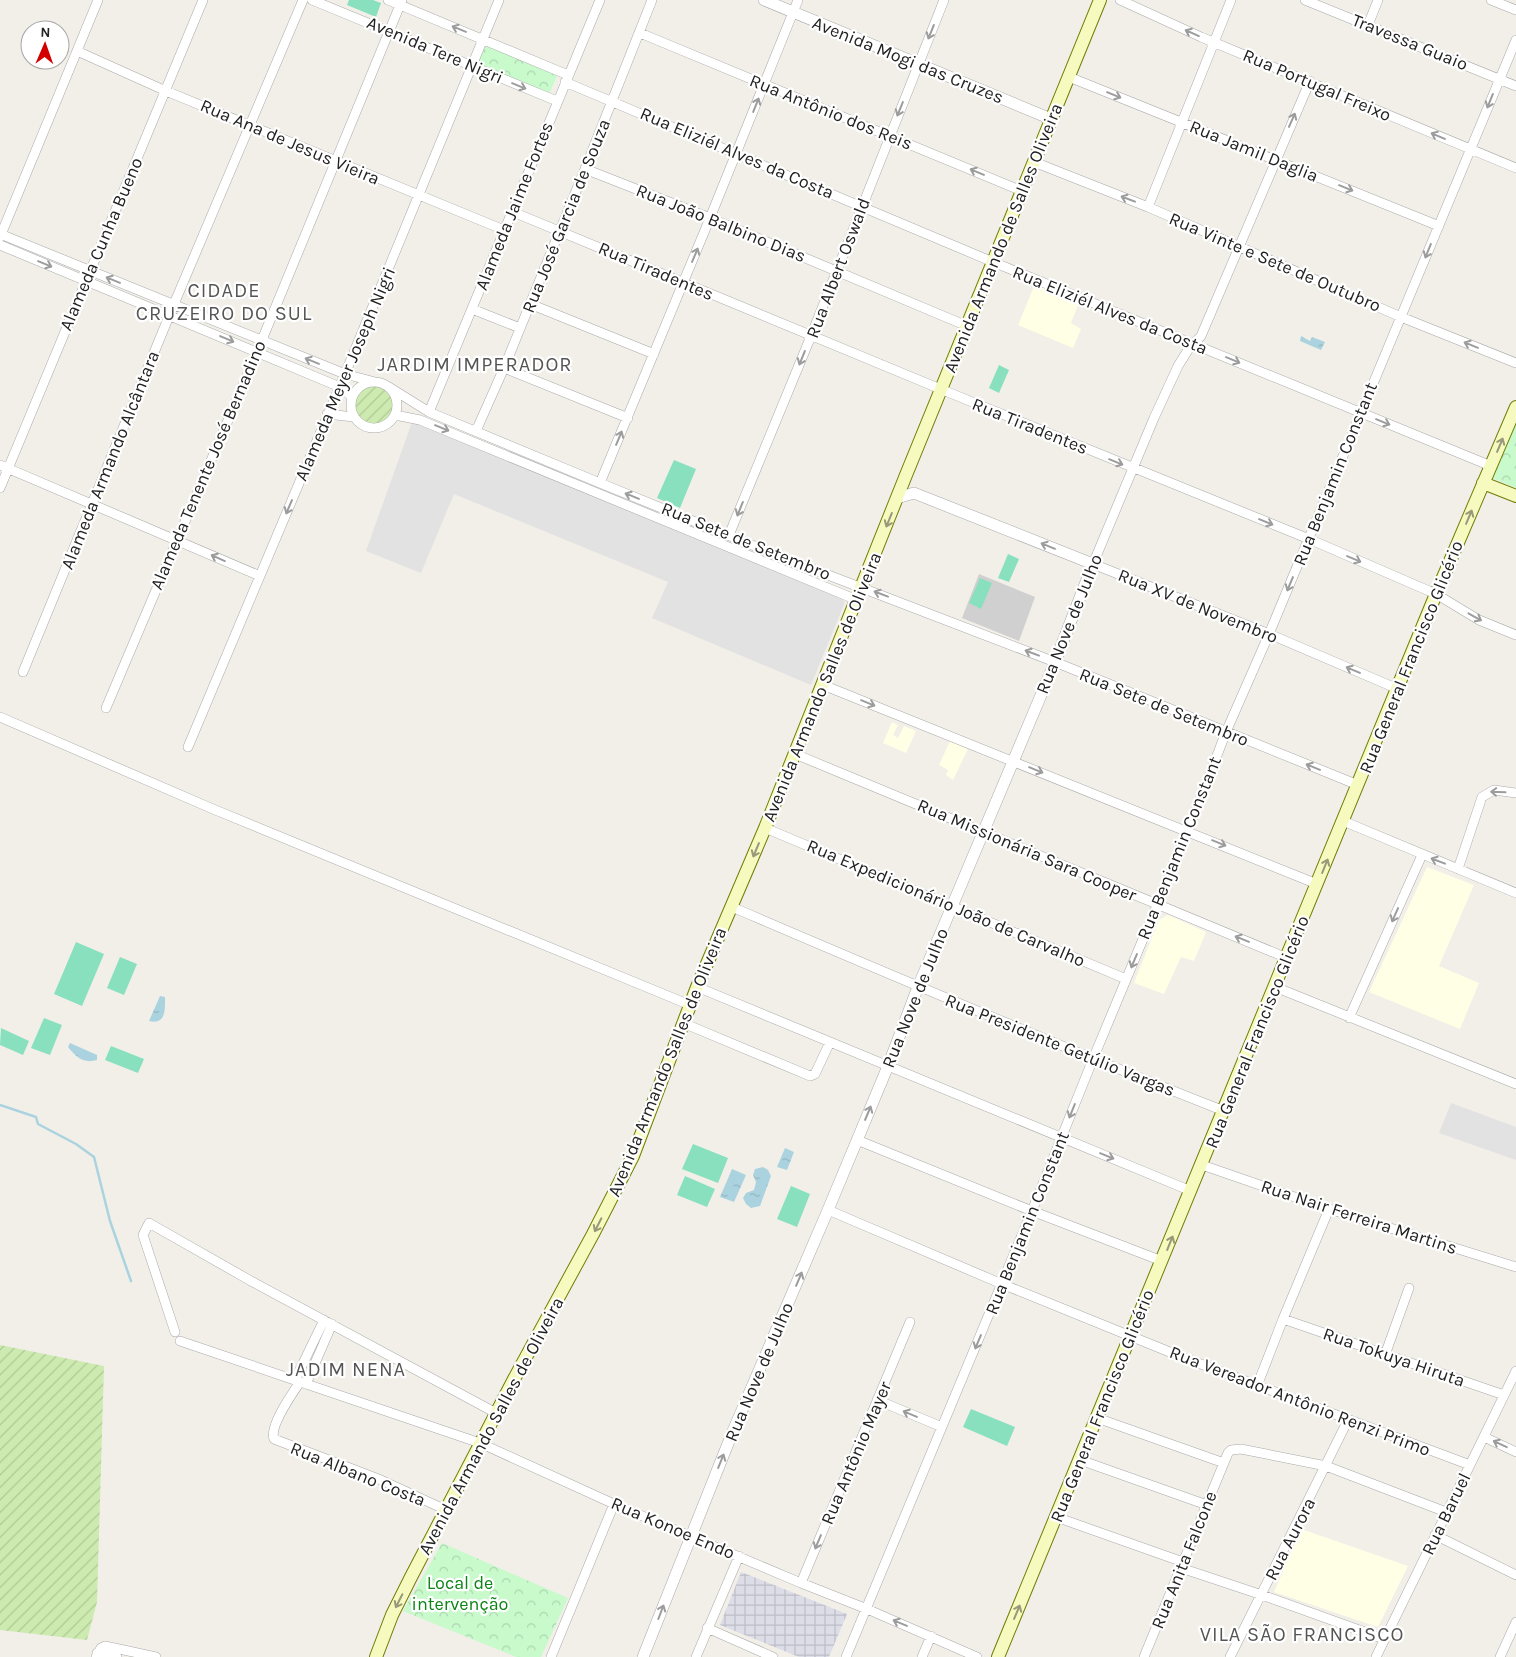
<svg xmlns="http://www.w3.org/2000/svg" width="1516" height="1657" font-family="Karla,sans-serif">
<defs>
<pattern id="park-crowns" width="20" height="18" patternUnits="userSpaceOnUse" patternTransform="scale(1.25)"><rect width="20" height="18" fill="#c8facc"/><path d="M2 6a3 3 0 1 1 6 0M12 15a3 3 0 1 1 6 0" fill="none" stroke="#acd6af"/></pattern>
<pattern id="garden-furrows" width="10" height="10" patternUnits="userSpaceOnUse" patternTransform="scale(1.25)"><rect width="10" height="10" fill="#cdebb0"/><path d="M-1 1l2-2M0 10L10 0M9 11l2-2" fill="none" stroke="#b0c997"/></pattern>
<pattern id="plaza-grid" width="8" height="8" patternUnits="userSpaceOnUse" patternTransform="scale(1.25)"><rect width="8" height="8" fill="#dddde8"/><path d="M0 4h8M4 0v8" fill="none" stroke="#bdbdc7"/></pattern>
<pattern id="water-ripples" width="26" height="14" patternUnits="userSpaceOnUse" patternTransform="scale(1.25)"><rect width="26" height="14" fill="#aad3df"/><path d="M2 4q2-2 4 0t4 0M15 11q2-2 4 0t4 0" fill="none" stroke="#92b5bf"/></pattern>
</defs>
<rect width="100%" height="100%" fill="#f2efe9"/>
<!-- education -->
<path fill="#ffffe5" d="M1035,284L1079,303L1071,323L1081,329L1073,348L1018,325Z
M892,722L898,725L893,735L898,738L904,726L916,731L906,753L883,743Z
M950,741L968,749L953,780L946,775L948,770L939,765Z
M1427,867L1474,885L1439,966L1479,983L1460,1029L1369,992Z
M1168,915L1206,932L1194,961L1181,957L1164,994L1134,983L1159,920Z
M1301,1529L1408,1566L1378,1627L1274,1592Z"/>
<!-- religious -->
<path fill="#d0d0d0" d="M979,574L1035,597L1019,641L962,618Z"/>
<!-- park -->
<path fill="url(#park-crowns)" d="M485,44L554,71L557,76L550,92H546L479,64L478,57Z
M1516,423V488L1492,478Z
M442,1543L568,1598L541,1657H516L403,1611Z"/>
<!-- garden -->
<path fill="url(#garden-furrows)" d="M354 405a20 20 0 1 1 40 0a20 20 0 1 1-40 0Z
M0,1345L104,1366L97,1602L87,1640L0,1630Z"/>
<!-- pitch -->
<path fill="#88e0be" d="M349,0H373L381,3L376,17L347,5Z
M999,365L1009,370L999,393L989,388Z
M674,460L696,469L680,508L657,498Z
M1008,554L1019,559L1009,582L998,578Z
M980,578L992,583L981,609L969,603Z
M76,942L104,954L82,1006L54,994Z
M120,957L137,964L124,995L107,988Z
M44,1018L62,1025L50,1055L31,1048Z
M1,1028L29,1041L23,1055L0,1045Z
M111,1046L144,1059L138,1073L105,1060Z
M693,1144L728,1158L718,1183L682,1169Z
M685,1176L715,1189L707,1207L677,1195Z
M791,1186L810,1194L797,1227L777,1219Z
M971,1409L1015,1427L1007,1446L963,1427Z"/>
<!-- parking -->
<path fill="#e2e2e2" d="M412,422L796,580L839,596L845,602L811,685L652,618L668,582L454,494L421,573L366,551Z
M1451,1103L1516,1127V1160L1439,1133Z"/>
<!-- plaza -->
<path fill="url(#plaza-grid)" d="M741,1572L847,1614L829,1657H799L720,1625Z"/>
<!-- water -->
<path fill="url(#water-ripples)" d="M1301,336L1310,341L1312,337L1325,342L1321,350L1300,341Z
M160,996L165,997C165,1010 166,1025 149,1021Z
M70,1043L97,1055V1060C83,1064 76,1057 68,1047Z
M785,1148L794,1152L787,1170L777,1167Z
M763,1167L768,1170L771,1176L760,1206L751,1208L746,1204L743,1198L746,1193L754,1190L756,1182L753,1175L755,1169Z
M732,1169L746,1175L734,1202L720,1197Z"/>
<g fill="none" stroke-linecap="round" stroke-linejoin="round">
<!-- stream -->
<path stroke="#aad3df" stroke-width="2.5" d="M0,1105L36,1117L38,1124L76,1144L94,1157L110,1221L131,1281"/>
<!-- minor casing -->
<g stroke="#a9a9a9" stroke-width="10">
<path id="minor" d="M312,0L557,101
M388,0L568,75
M1120,0L1201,37L1516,168
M1305,0L1516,86
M1491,0L1516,10
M1368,25L1378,0
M640,33L1022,191
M77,51L166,91L504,230
M1069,77L1439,226
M1310,81L1201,336L1188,350L1178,366L1154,418L1093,564L1269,634L1398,689
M565,82L993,262L1491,466
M1034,162L1148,207L1401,317L1516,363
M585,169L710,218L967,326
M1148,207L1231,0
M513,212L955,395L1309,539L1436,594L1479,620L1516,635
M0,234L345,374L375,382
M0,237L98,0
M0,245L340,387L352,397
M530,304L654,354
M472,309L520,328
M504,368L628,418
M351 405a23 23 0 1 1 46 0a23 23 0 1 1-46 0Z
M389,387L429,412L600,483L789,560L1055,662L1358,785
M429,412L600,0
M327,414L354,417
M395,415L420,420L857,600
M476,431L504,368L585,169L652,0
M0,465L260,576
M600,483L710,218L798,0
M0,488L203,0
M729,535L811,336L944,0
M23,672L174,304L303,0
M823,685L1317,884
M106,708L257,352L402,0
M0,717L213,809L690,1005
M188,747L345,374L499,0
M795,754L1287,958
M1343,821L1516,893
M765,828L1126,979
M1458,869L1482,797L1494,790L1516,793
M732,907C895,977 1059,1046 1224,1111
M697,987L1191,1191
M1275,987L1516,1084
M1349,1018L1422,855
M683,1023L810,1076L815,1074L830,1042
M857,1140L1032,1211L1162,1261
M1202,1165L1329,1209L1516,1267
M828,1210L1002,1284L1182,1357L1470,1465
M1283,1319L1504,1395
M175,1332L143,1235L149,1223L251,1281L496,1413
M180,1341L480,1443L614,1504L801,1583L867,1609L977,1657
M1385,1355L1409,1288
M295,1380L324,1320
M300,1382C292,1394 269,1426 274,1439L381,1480L446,1510
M306,1384L332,1324
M1257,1386L1283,1319L1329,1209
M877,1400L942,1427
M1097,1418L1224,1463
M1484,1437L1516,1452
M1080,1460L1207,1505
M1056,1517L1183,1562
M1435,1535L1516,1575
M1181,1568L1262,1595L1384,1639
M801,1583L910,1322
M707,1628L773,1657
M97,1653L117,1657
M96,1657L101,1648L105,1646L156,1657
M551,1657L614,1504
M696,1657L739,1556
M846,1657L1032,1211L1093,1059L1188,831L1226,732L1269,634L1516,40
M922,1657L931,1636
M1144,1657L1228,1453L1231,1450L1241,1449L1326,1466L1446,1512
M1230,1657L1348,1420
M1376,1657L1516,1371
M1500,1657L1516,1622"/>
</g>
<!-- tertiary casing -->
<g stroke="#a9a9a9" stroke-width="12">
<path id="tertiary" d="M764,0L1051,119
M643,1657L733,1431L828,1210L888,1066L918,987L1055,662L1093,564L914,493L897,498"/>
</g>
<!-- secondary casing -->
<g stroke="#707d05" stroke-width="14">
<path id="secondary" d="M1483,483L1516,496
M376,1657L392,1615L411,1577L514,1379L593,1234L633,1156L697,987L765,828L906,475L1100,0
M998,1657L1436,594L1516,407"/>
</g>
<!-- minor -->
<use href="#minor" stroke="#fff" stroke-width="9"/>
<!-- tertiary -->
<use href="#tertiary" stroke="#fff" stroke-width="11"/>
<!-- secondary -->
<use href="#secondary" stroke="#f7fabf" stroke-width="12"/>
</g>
<!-- one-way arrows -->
<defs><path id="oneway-shaft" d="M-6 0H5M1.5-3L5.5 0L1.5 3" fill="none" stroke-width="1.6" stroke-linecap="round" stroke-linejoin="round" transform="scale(1.25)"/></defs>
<g stroke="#9c9c9c">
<use href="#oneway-shaft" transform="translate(459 29) rotate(-158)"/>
<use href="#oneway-shaft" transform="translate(931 32) rotate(112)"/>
<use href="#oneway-shaft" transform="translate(1192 33) rotate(-156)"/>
<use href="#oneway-shaft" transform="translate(519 86) rotate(22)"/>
<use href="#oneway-shaft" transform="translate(1114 95) rotate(22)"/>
<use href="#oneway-shaft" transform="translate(1490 101) rotate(112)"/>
<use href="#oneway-shaft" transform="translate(756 105) rotate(-68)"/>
<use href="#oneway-shaft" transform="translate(900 109) rotate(112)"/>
<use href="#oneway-shaft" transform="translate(1292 120) rotate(-66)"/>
<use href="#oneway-shaft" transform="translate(1438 136) rotate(-157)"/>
<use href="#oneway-shaft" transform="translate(977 172) rotate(-157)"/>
<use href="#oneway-shaft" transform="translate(1346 188) rotate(22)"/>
<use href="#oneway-shaft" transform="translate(1128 199) rotate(-159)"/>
<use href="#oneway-shaft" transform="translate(1428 251) rotate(112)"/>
<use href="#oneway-shaft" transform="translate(695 255) rotate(-67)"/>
<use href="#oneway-shaft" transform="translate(45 264) rotate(22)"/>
<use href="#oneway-shaft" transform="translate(113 280) rotate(-158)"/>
<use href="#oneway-shaft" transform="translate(227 339) rotate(23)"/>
<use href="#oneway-shaft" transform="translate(1471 345) rotate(-158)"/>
<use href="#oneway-shaft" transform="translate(802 358) rotate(112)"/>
<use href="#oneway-shaft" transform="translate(1233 360) rotate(23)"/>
<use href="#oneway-shaft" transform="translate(312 361) rotate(-158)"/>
<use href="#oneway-shaft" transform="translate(1383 422) rotate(22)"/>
<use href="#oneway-shaft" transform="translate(442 428) rotate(22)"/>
<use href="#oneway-shaft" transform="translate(619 438) rotate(-67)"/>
<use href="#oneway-shaft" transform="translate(1116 462) rotate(22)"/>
<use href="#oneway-shaft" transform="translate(632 496) rotate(-158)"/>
<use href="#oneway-shaft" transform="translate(289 507) rotate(113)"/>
<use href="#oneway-shaft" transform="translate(740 509) rotate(112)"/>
<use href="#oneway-shaft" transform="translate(1266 522) rotate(22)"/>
<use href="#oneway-shaft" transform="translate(1048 546) rotate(-158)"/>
<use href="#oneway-shaft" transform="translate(218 558) rotate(-156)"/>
<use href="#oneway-shaft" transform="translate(1354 559) rotate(23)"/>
<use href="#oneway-shaft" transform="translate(1290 584) rotate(113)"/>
<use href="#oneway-shaft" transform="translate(881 594) rotate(-159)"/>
<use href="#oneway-shaft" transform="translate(1475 617) rotate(29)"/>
<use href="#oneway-shaft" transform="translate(1032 653) rotate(-159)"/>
<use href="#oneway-shaft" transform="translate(1353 670) rotate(-157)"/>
<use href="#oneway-shaft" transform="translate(868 703) rotate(22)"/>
<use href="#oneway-shaft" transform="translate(1313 767) rotate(-158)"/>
<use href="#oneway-shaft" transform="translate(1036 770) rotate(22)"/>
<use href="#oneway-shaft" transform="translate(1498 792) rotate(-178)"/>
<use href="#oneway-shaft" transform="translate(1219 843) rotate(22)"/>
<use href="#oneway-shaft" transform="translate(1438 861) rotate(-159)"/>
<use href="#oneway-shaft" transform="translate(1395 915) rotate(114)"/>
<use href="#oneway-shaft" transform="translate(1242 939) rotate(-158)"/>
<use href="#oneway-shaft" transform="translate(1134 961) rotate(113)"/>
<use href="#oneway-shaft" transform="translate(1072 1111) rotate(112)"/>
<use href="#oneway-shaft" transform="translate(868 1113) rotate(-67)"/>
<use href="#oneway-shaft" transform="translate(1107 1156) rotate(22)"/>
<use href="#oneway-shaft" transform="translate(799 1279) rotate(-67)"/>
<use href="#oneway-shaft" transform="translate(978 1342) rotate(113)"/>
<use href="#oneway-shaft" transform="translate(910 1414) rotate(-157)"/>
<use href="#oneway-shaft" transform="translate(1500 1444) rotate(-155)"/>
<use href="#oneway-shaft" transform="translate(721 1461) rotate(-68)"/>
<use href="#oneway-shaft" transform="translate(818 1542) rotate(113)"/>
<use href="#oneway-shaft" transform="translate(661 1612) rotate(-69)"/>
<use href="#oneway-shaft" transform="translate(900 1623) rotate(-157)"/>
</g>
<g stroke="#979978">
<use href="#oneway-shaft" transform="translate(1500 445) rotate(-67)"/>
<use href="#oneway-shaft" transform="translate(1469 517) rotate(-67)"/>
<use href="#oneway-shaft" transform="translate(889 520) rotate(112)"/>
<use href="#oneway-shaft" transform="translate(756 850) rotate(113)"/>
<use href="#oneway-shaft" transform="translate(1325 866) rotate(-68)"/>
<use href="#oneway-shaft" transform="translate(598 1225) rotate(117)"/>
<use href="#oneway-shaft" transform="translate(1170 1243) rotate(-68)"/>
<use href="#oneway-shaft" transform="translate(399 1601) rotate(117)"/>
<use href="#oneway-shaft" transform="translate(1017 1612) rotate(-67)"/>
</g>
<g text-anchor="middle" stroke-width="4.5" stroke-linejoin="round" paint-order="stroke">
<!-- street labels -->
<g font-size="18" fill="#222" stroke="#fff">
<text transform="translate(1410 42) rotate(22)" y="6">Travessa Guaio</text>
<text transform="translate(435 50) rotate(23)" y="6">Avenida Tere Nigri</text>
<text transform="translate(908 60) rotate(22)" y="6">Avenida Mogi das Cruzes</text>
<text transform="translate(1317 85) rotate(23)" y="6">Rua Portugal Freixo</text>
<text transform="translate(831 112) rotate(22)" y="6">Rua Antônio dos Reis</text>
<text transform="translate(290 142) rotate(23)" y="6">Rua Ana de Jesus Vieira</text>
<text transform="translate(1254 151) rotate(22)" y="6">Rua Jamil Daglia</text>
<text transform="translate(737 153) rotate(23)" y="6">Rua Eliziél Alves da Costa</text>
<text transform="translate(514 206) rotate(-68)" y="6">Alameda Jaime Fortes</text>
<text transform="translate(566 216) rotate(-68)" y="6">Rua José Garcia de Souza</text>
<text transform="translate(721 223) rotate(22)" y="6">Rua João Balbino Dias</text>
<text transform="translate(1003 238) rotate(-68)" y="6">Avenida Armando de Salles Oliveira</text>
<text transform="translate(101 244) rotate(-67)" y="6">Alameda Cunha Bueno</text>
<text transform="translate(1275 262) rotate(23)" y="6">Rua Vinte e Sete de Outubro</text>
<text transform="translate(838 268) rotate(-69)" y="6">Rua Albert Oswald</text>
<text transform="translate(656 271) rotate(23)" y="6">Rua Tiradentes</text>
<text transform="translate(1110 310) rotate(22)" y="6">Rua Eliziél Alves da Costa</text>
<text transform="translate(345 374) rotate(-67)" y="6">Alameda Meyer Joseph Nigri</text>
<text transform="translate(1030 426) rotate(22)" y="6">Rua Tiradentes</text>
<text transform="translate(110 460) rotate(-68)" y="6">Alameda Armando Alcântara</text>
<text transform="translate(208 465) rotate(-67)" y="6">Alameda Tenente José Bernadino</text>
<text transform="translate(1335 474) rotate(-68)" y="6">Rua Benjamin Constant</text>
<text transform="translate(746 541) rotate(22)" y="6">Rua Sete de Setembro</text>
<text transform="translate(1198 606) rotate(22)" y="6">Rua XV de Novembro</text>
<text transform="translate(1069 624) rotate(-68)" y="6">Rua Nove de Julho</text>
<text transform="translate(1411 657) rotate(-68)" y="6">Rua General Francisco Glicério</text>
<text transform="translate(822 687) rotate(-68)" y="6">Avenida Armando Salles de Oliveira</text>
<text transform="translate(1164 707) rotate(22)" y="6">Rua Sete de Setembro</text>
<text transform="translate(1179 848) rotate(-68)" y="6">Rua Benjamin Constant</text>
<text transform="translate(1027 850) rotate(23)" y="6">Rua Missionária Sara Cooper</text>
<text transform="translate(946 903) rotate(23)" y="6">Rua Expedicionário João de Carvalho</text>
<text transform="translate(915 998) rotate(-68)" y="6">Rua Nove de Julho</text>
<text transform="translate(1257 1032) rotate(-68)" y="6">Rua General Francisco Glicério</text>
<text transform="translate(1060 1045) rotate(22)" y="6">Rua Presidente Getúlio Vargas</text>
<text transform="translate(667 1062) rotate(-68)" y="6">Avenida Armando Salles de Oliveira</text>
<text transform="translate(1359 1217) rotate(18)" y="6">Rua Nair Ferreira Martins</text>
<text transform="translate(1027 1223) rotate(-68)" y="6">Rua Benjamin Constant</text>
<text transform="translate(1394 1357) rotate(19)" y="6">Rua Tokuya Hiruta</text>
<text transform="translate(759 1372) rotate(-67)" y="6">Rua Nove de Julho</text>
<text transform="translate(1300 1401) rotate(21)" y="6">Rua Vereador Antônio Renzi Primo</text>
<text transform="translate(1102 1406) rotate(-68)" y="6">Rua General Francisco Glicério</text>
<text transform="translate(491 1426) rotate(-62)" y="6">Avenida Armando Salles de Oliveira</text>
<text transform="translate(856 1453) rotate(-67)" y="6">Rua Antônio Mayer</text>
<text transform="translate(358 1474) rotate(22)" y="6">Rua Albano Costa</text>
<text transform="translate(1446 1514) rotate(-64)" y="6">Rua Baruel</text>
<text transform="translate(673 1528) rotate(23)" y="6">Rua Konoe Endo</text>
<text transform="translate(1290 1539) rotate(-63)" y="6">Rua Aurora</text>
<text transform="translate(1184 1560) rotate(-68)" y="6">Rua Anita Falcone</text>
</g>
<!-- park labels -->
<g font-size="18" fill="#0c8416" stroke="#fff">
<text x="460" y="1589">Local de<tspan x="460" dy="21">intervenção</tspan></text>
</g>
<!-- quarter labels -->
<g font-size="20" letter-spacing="1" fill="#555" stroke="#fff">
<text x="224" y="297">CIDADE<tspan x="224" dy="23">CRUZEIRO DO SUL</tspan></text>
<text x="475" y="371">JARDIM IMPERADOR</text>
<text x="346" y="1376">JADIM NENA</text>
<text x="1302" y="1641">VILA SÃO FRANCISCO</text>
</g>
</g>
<!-- north arrow -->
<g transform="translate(45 45) rotate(2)"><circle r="24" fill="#ffffff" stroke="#a7a7a7"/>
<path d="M0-4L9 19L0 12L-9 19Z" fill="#d40000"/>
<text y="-8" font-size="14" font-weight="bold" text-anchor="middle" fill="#222222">N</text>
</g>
</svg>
